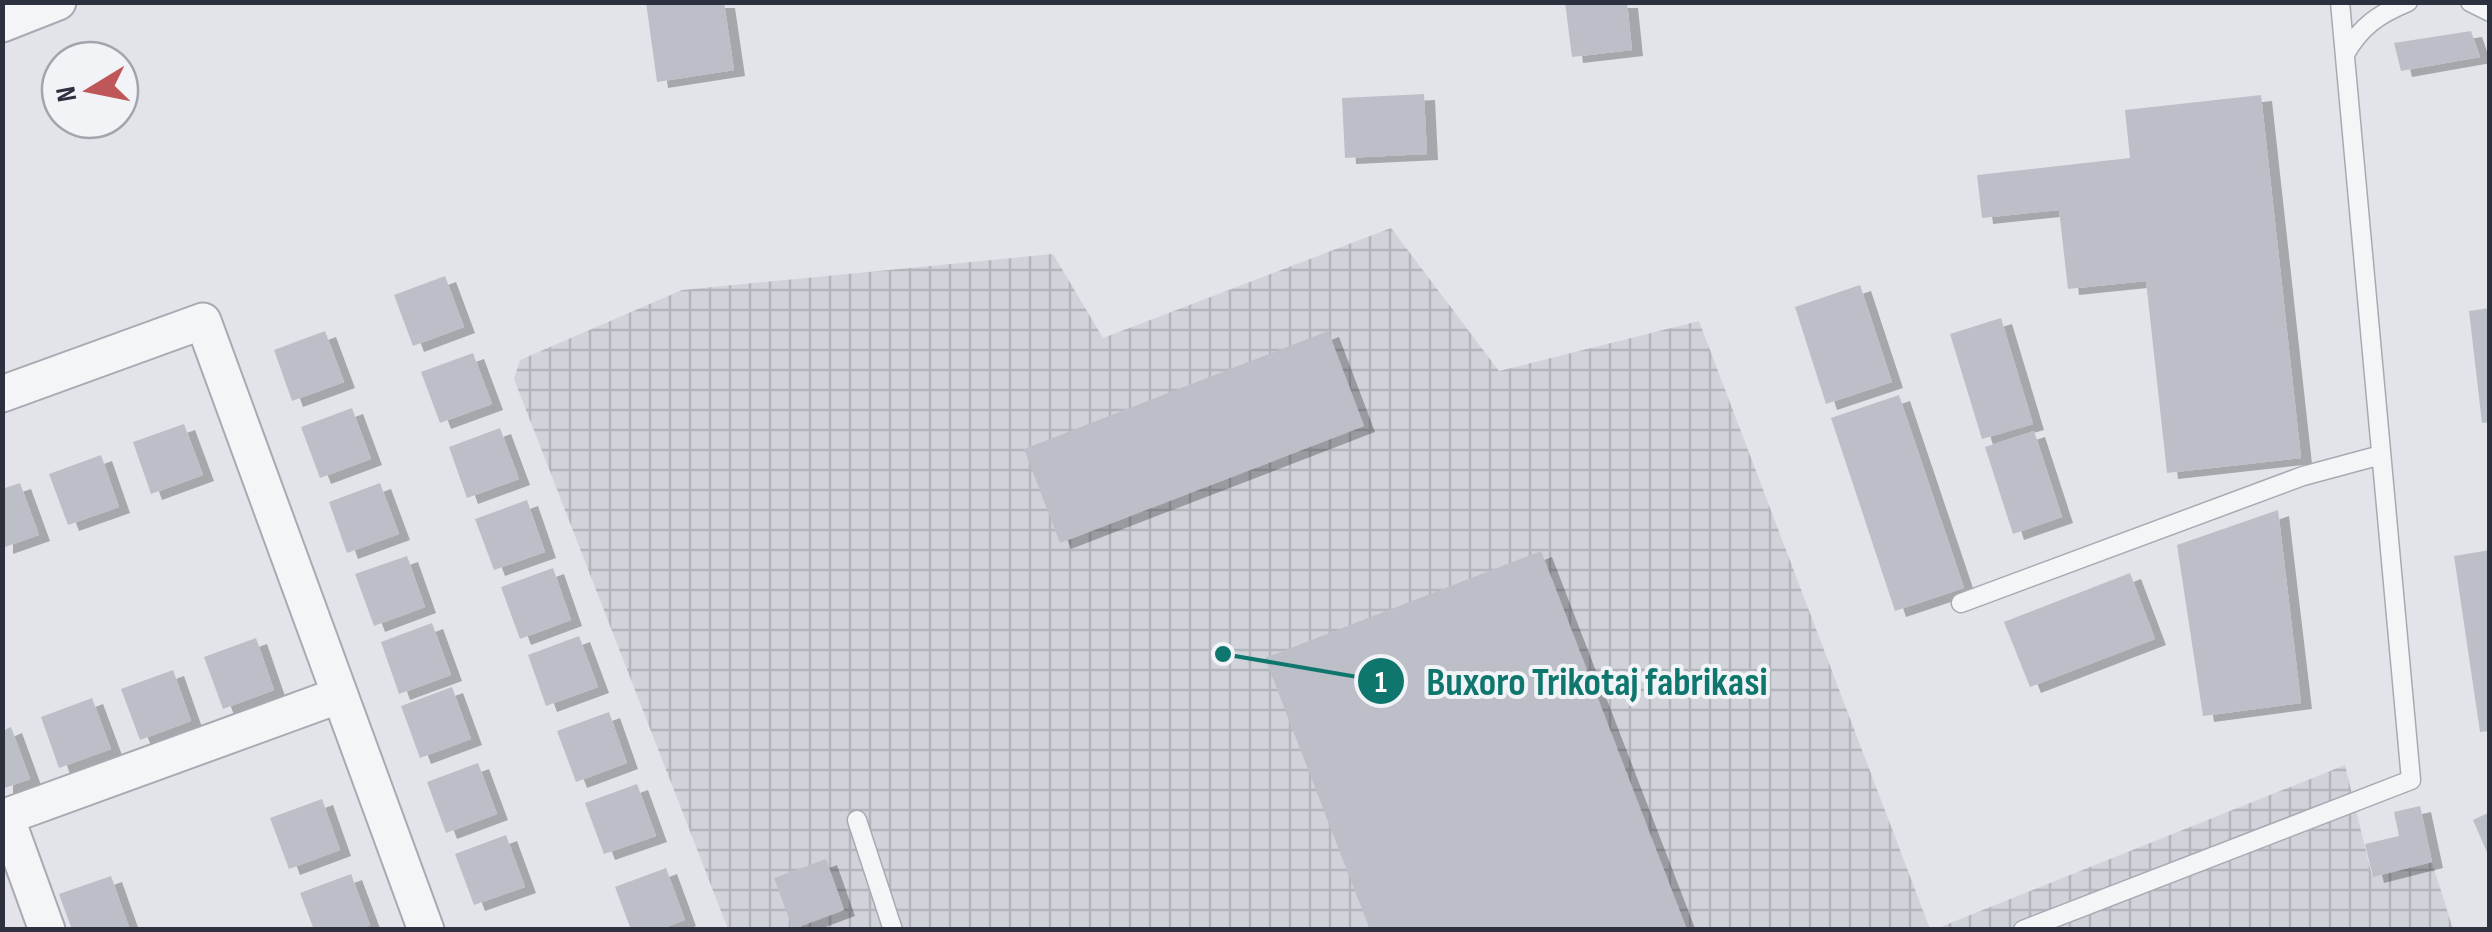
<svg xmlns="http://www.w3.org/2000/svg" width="2492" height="932" font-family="'Sofia Sans Condensed',sans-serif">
<defs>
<pattern id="industrial-grid" width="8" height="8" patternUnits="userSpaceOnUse" patternTransform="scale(2.5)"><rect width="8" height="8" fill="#d0d3da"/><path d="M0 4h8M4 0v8" fill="none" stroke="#b3b5bc"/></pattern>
<filter id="shadow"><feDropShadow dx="11" dy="6" stdDeviation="0" flood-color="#0004"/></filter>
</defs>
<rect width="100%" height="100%" fill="#e2e4e9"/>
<!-- industrial -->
<path fill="url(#industrial-grid)" d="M1391,228L1499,371L1699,321L1930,929H728L514,379L520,360L682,290L1053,254L1103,338Z
M2345,765L2372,876L2432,862L2453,929L1933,930Z"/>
<!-- building -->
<path fill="#bdbfc8" filter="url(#shadow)" d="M646,2H724L734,70L657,82Z
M1565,2H1627L1632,50L1572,57Z
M2471,31L2480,57L2401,71L2394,43Z
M1424,94L1427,154L1345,158L1342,98Z
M2261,95L2301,458L2167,473L2146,281L2068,289L2059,210L1982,218L1977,175L2130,158L2125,110Z
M445,276L464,327L413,346L394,295Z
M1860,285L1892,382L1826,404L1795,307Z
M2490,308V422L2482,423L2469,311Z
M2001,318L2033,424L1982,439L1950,334Z
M325,331L344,382L292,401L274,350Z
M1328,331L1364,426L1060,543L1024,449Z
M473,353L492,404L440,423L421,372Z
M1899,395L1964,588L1895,611L1831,418Z
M352,408L371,459L320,478L301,427Z
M184,424L203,475L151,494L133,442Z
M500,428L519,479L467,498L449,447Z
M2034,431L2062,517L2013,534L1985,447Z
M101,455L119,507L68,525L49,474Z
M20,483L39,535L2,548V489Z
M380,483L399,534L347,553L329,502Z
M527,500L545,552L494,570L475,519Z
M2278,510L2301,703L2203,716L2177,545Z
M2490,550V731L2480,732L2454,556Z
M1541,551L1687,930H1370L1265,658Z
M407,556L425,607L374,626L355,574Z
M553,568L571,620L520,639L501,587Z
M2130,573L2155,639L2030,687L2004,622Z
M432,623L451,675L399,694L381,642Z
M579,636L598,687L546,706L528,655Z
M256,638L274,690L223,709L204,657Z
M173,670L191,721L140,740L121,689Z
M452,687L471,739L420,758L401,706Z
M92,698L111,749L59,768L41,717Z
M609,712L627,763L576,782L557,731Z
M11,727L30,779L2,789V731Z
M478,763L497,814L446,833L427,782Z
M637,784L656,836L604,854L585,803Z
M322,799L340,850L289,869L270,818Z
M2420,806L2432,862L2373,877L2365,844L2399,836L2394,812Z
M2490,812V859L2473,820Z
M506,835L525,887L474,905L455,854Z
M826,859L844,910L793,929L774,878Z
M666,868L685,920L658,930H631L615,887Z
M351,874L370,925L359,930H314L300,893Z
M111,876L129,927L72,930L59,894Z"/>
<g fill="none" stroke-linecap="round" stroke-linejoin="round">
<!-- lane casing -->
<g stroke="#a8aab3" stroke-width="21">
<path id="lane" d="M2470,2L2490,12
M2345,54C2361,26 2379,14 2408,2
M1961,603L2303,476L2381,455
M857,820L893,930
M2023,930L2411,780L2340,2"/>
</g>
<!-- street casing -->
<g stroke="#a8aab3" stroke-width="39">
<path id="street" d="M2,24L58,2
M2,394L203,321L426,930
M6,817L47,930
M2,818L340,695"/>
</g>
<!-- lane -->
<use href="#lane" stroke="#f4f5f7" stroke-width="18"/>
<!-- street -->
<use href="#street" stroke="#f4f5f7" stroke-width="35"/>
</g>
<!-- callouts -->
<path fill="none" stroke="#0f766e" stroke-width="4" d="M1223 654L1381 681"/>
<g fill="#0f766e" stroke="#f1f3f6" stroke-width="4">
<circle cx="1223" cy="654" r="10"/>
<circle cx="1381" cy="681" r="25"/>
</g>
<g font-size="30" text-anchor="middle" font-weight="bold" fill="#fff">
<text x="1381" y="692">1</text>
</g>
<g font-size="40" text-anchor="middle" font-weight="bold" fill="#0f766e" stroke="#f1f3f6" stroke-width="8" stroke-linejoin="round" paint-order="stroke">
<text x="1597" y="695">Buxoro Trikotaj fabrikasi</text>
</g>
<!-- border -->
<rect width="2492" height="932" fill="none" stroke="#2c303f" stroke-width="10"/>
<!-- north arrow -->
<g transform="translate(90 90) rotate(260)"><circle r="48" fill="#f1f3f6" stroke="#a2a5ad" stroke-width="2.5"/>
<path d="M0-8L18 38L0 25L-18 38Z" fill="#bf5658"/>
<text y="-15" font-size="28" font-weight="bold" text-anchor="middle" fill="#2c303f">N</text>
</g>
</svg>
